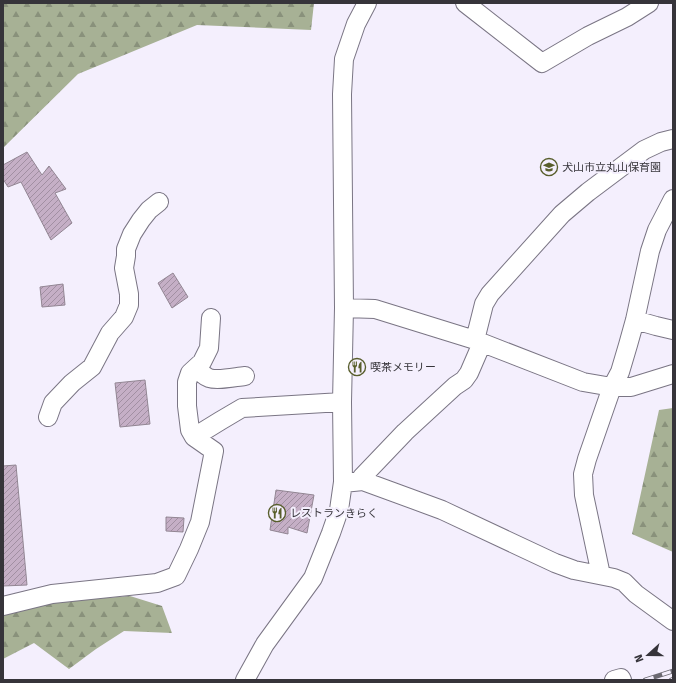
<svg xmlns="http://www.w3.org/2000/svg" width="676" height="683" font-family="'Fira Sans','Noto Sans JP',sans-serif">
<defs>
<pattern id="forest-firs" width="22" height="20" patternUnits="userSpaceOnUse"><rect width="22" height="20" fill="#a7b195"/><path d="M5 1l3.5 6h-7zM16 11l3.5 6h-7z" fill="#89917b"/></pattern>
<pattern id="building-hatch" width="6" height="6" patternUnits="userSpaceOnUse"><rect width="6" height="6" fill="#c5afc6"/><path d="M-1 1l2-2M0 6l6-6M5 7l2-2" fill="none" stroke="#a18fa2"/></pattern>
</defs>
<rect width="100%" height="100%" fill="#f4effd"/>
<!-- forest -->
<path fill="url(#forest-firs)" d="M3,3H314L311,30L197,25L78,74L3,148Z
M673,408V552L632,534L659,410Z
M130,596L162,606L172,633L124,631L96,649L69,669L34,643L3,659V615L14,611L53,602Z"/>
<!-- building -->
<path fill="url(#building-hatch)" stroke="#928693" d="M27,152L42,175L49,166L66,189L55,193L72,223L51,240L21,182L8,187L3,179V165Z
M173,273L188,297L172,308L158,283Z
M63,284L65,305L42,307L40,287Z
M145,380L150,424L120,427L115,383Z
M16,465L27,585L3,586V466Z
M276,490L314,495L307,533L288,527V534L270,530Z
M166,517L184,518L183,532L166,531Z"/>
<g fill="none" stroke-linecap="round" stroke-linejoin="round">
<!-- minor casing -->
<g stroke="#7a7584" stroke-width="20">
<path id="minor" d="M465,3L542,63L588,36L627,17L649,3
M344,308L375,309L475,340L583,382L612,387H631L673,374
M635,320L656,326L673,330
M475,340L484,304L490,294L562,214L588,192L644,150L661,142L673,139
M197,368C200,372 204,376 209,378C218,381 235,377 245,376
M48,417L53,403L72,383L92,367L110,333L124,317L129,305V294L124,268L126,256V249L132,234L141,220L149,210L159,202
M194,437L220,421L242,408L342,402
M360,481L362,477L405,432L455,386L464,380L469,373L482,343
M343,483L363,481L442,510L555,563L574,570L614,578L624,582L636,594L673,621
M601,575L584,495L583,474L587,459L612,387L620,372L628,345L635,320L650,251L657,230L673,199
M3,606L52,594L157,583L176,576L189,549L200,522L214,451L194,437L190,430L187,406V382L190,373L202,362L209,348L211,318
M245,680L265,644L313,578L331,533L339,510L343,482L342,402L344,308L342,94L344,59L356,24L367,3
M614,680L621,678L622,680"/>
</g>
<!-- minor -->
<use href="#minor" stroke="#fff" stroke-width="18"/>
<!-- rail casing -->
<g stroke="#6c6a72" stroke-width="4.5">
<path id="rail" d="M645,680L673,671
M671,680L673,679"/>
</g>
<!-- rail -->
<use href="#rail" stroke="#f4effd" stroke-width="3" stroke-dasharray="9" stroke-linecap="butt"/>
</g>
<!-- icons -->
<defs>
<g id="school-ring" transform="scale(0.9)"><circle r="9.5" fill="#f4effd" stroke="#585e2c" stroke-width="1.5"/><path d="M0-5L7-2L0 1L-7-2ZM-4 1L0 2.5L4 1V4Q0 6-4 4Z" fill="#585e2c"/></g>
<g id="restaurant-ring" transform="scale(0.9)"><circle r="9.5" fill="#f4effd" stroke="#585e2c" stroke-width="1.5"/><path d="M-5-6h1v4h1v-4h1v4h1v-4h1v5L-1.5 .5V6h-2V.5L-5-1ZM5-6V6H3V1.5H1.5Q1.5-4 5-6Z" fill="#585e2c"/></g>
</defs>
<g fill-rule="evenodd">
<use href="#school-ring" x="549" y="167"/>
<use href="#restaurant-ring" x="357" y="367"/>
<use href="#restaurant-ring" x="277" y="513"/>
</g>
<g text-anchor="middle" stroke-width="4" stroke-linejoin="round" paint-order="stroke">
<!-- poi labels -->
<g font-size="11" fill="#36343a" stroke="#f4effd" text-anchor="start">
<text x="562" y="171">犬山市立丸山保育園</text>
<text x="370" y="371">喫茶メモリー</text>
<text x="290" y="517">レストランきらく</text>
</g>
</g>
<!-- border -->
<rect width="676" height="683" fill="none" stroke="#36343a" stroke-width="8"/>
<!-- north arrow -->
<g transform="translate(648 655) rotate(249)" stroke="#f4effd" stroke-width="3" paint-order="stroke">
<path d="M0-3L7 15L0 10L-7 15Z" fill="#36343a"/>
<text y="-6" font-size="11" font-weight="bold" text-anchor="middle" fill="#36343a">N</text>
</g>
</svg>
